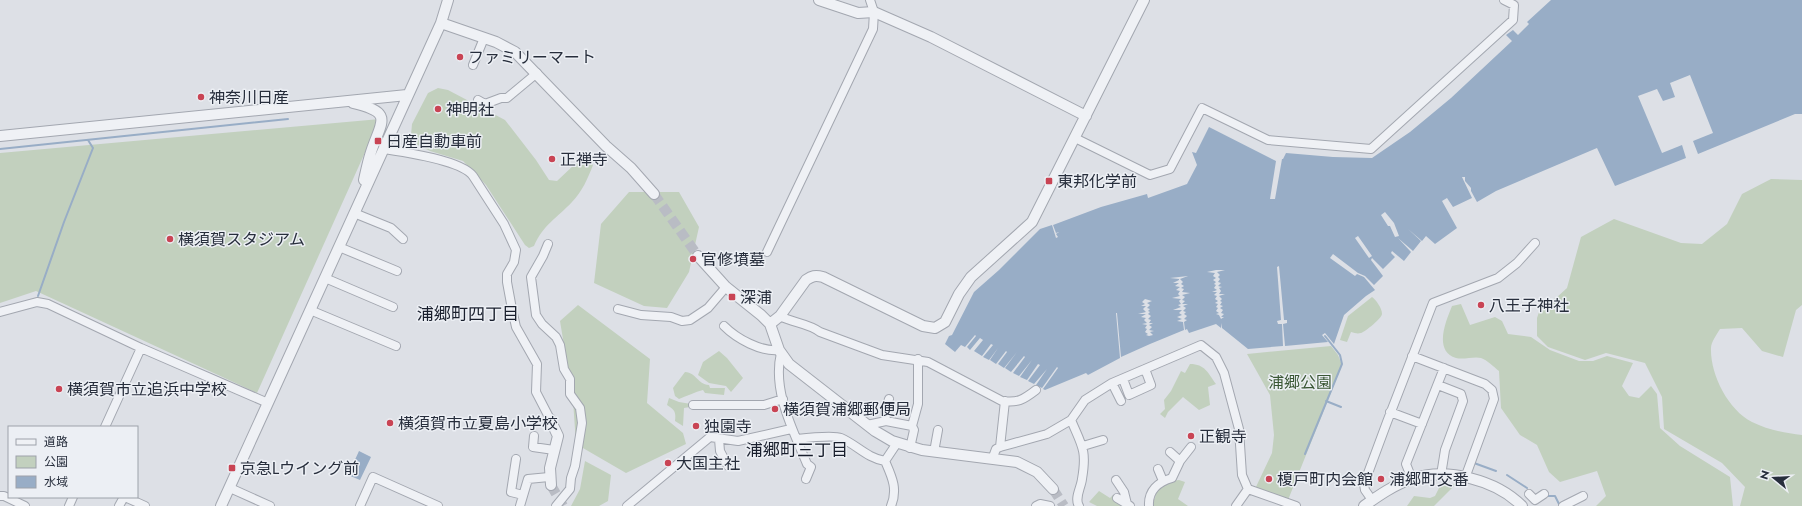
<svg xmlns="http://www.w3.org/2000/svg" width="1802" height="506" font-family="Jost,'Noto Sans JP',sans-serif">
<rect width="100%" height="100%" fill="#dde0e6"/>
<!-- green -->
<path fill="#c2d0be" d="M438,88L448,90L505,120L536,160L549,180L557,181L575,164L589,157L593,165C588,178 582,192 572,202C557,218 543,225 534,246L529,248L525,245L486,185L463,161L430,151L416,144L411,135L412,124L428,93Z
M380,119L257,393L36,291L0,303V153Z
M1771,179L1802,180V305L1796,310L1783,357L1762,351L1742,328L1720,329C1717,334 1711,342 1711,348C1710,374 1728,410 1752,422C1768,430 1785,433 1802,435V506H1740L1745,487L1722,463L1664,429L1662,397L1645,363L1606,353L1585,360L1548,347L1537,336V318L1541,306L1556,298L1567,288L1581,237L1614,219L1681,243L1702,244L1727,224L1742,194Z
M629,192H679L699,227L689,272L667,308L644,306L594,283L601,224Z
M1372,297C1376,300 1382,308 1382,314C1382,318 1365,332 1361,333C1357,334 1355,333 1351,332L1347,342L1340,340L1348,316Z
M1461,304L1470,325L1495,317L1502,321L1508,334L1531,337L1550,350L1579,361H1593L1607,356L1633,363L1622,386L1629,396L1639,398L1651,386L1657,394L1660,428L1680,446L1730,477L1733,506H1596L1606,496L1597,471L1560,482L1549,472L1537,445L1520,435L1501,408L1499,371C1494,367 1487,360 1481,358C1474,356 1464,360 1456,358C1433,351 1446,321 1452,306Z
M578,305L650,359L647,403L683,433L686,444L626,473L576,444L573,400L560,321Z
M1331,346L1338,355L1342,365L1288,500L1255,489L1272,453L1274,435L1270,395L1247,354Z
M719,351L727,358L743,378L731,392L726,386L709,383L698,375L703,362Z
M1190,364C1205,364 1208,373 1216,384L1208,387L1210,405L1199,410L1183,397L1168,412L1165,418L1160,414L1165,409L1164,400L1171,391L1181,371L1185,373Z
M685,372C697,373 697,384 709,385L710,388H725L724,395L705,393L703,390C695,392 687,396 679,399L675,396L673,388Z
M669,398L679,402L691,404L690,407L684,408L683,426L675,421C676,412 675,410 667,405Z
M585,461L611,475L608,501L599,506H571L580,489Z
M1179,480L1185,482L1178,499L1188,506H1152V501L1155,498L1156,490L1171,481Z
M1441,484H1456L1434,506H1407L1414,496L1430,498L1435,496Z
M1099,491L1110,498L1113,495L1124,504L1123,506H1097L1089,502Z"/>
<!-- water -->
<path fill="#98adc6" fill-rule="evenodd" d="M1551,0H1802V114H1795L1698,154L1693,141L1713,133L1690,75L1670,83L1675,97L1663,101L1657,89L1638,96L1662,153L1682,145L1686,158L1615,186L1597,148L1496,191L1477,202L1471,191V188L1465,181V177H1462L1472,198L1453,207L1447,198L1442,201L1457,228L1435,244L1426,236L1422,241L1408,229L1421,241L1413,251L1398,238L1411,252L1404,261L1392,251L1391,253L1395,257L1383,269L1372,258L1371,260L1383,276L1374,285L1365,276L1358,273L1333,254L1330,258L1355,276L1357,274L1364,277L1375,290L1366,296L1344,315L1334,344L1325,333L1322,335L1328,342L1285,346L1283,324L1287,323V320H1284L1279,266L1277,267L1281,320L1277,321L1278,324H1282L1283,346L1248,349L1222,328L1221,323V328L1216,324L1189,333L1187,329L1185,330L1184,322L1187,320L1184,319L1187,316L1184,314L1186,312L1183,311L1186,308L1183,306L1188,304H1182L1185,301L1182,300L1185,297L1182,295L1190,293L1182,292L1184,289L1181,288L1184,286L1181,284L1183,282L1180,279L1188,276L1170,278L1179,279V280L1173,283H1179L1175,286L1180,287L1176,290L1180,291L1178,294L1180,296L1172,298L1181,299L1179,301L1181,304L1178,305L1181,307L1173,310H1182L1179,313L1182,315L1177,317L1182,319L1177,321L1183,322L1184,330L1150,344L1149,336L1153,335L1150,332L1154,331L1149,330L1152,327L1149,325L1153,323H1149L1151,320L1148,319L1151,316L1148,314L1150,312L1148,311L1150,309L1147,308L1150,305L1147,303L1152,301L1145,299L1142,302L1145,304L1141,306H1146L1143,309L1146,312L1138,314H1146L1141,317L1146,318L1144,320L1147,323L1142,324L1147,325L1145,328L1147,329L1145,332L1148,334L1146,335L1149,336L1150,344L1121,357L1117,313H1116L1120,358L1088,375L1086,373L1045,390L1043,389L1058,368L1057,367L1042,388L1036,385L1047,369L1034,384L1028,381L1040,365L1038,364L1027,380L1020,377L1032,360L1019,376L1013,373L1025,357L1024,356L1011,372L1005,368L1017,352L1004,368L998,364L1007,352L1006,351L996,364L990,360L998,348L989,360L983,357L993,345L991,344L982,356L974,351L983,340L980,338L970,350L967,347L976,336L975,335L965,347L961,345L955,352L945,344L949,336L952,335L974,292L999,270L1040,229L1052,225L1056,238L1058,237L1056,234L1059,232L1056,233L1053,225L1101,207L1147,194L1148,198L1187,184L1197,165L1192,152L1196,153L1209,127L1276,161L1270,199H1275L1282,159H1283L1286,153L1333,157L1372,158L1410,132L1451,98L1512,41L1506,35L1513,30L1518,35L1529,24L1527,22ZM1385,212L1394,223L1399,236L1395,237L1390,226H1388L1381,215ZM1358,236L1372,256L1369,258L1355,238ZM1216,270H1225L1217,272L1220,275L1218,277L1220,279L1218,282L1221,283L1218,286L1222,287L1219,288L1221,291L1219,294H1225L1219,296L1222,299L1220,301L1222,302L1220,305L1223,306L1220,308L1223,310L1221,313L1224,314L1221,317H1224L1221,319L1219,315L1216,314L1219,313L1216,311L1218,308L1216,307L1218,304L1215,303L1218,301L1215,299L1217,296L1214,295L1217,292H1212L1217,290L1214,288L1216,285L1214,284L1216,282L1213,280L1216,278L1213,276L1215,273L1207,272Z
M359,451L371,457L360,480L348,475Z"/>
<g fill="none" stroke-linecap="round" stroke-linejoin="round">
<!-- stream -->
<path stroke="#98adc6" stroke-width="2" d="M0,149L288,119
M38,296L64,222L93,148L88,140
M1326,401L1341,407
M1305,454L1342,364L1340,355L1325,336
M1474,463L1496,471
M1507,475L1527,488
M1546,496H1555L1560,506"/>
<!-- tertiary-tunnel -->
<path stroke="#b9bcc4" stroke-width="10" stroke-dasharray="10 5" stroke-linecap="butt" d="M654,194L698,256
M551,485L563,506
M1053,489L1064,506"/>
<!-- minor casing -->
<g stroke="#a3a7b0" stroke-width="10">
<path id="minor" d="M473,65L484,38
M478,100L485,104L501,98H507L537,73
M1075,138L1150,175L1170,169L1202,108L1268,140L1371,149L1513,20L1514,5L1504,0
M383,149C403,152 461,160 473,176L504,224L516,250L514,262L507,274V282L512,309L516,327L537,364L536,392L550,419
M354,213L391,228L403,239
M548,244L543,256L531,277L536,315L542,324L556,337L560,345L564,369L570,379V394L580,408L582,423L575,466L571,478L570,489L556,506
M339,247L397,271
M767,252L873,29L874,12L870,0
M325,278L393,307
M618,309L641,315L671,317L682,321L690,320L708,308L726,287
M310,310L396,346
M0,312L37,302L48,304L141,348L268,403
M780,316C793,323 808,323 820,332L882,355L928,362L1002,401C1018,403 1023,400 1036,390
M724,326C737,339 761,352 779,350
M781,353C772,391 793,430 807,464L811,467L806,479
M1412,356L1485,384L1492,390L1494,399L1465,478
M1123,379L1129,395L1151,385L1145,369
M1112,383L1121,401
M1438,385L1461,394L1463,401L1445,450L1441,475
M693,405H764L783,399
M1390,412L1422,424
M1071,420C1082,446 1087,450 1082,479C1081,488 1074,498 1079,506
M886,421L885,411L889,399
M867,425L886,421L912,426
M105,427L141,348
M534,436L533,447L554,450
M719,439L720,451L728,466
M797,439C806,438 834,435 841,438C857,445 867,458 885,461L897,443
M1083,446L1103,440
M1000,447L1005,401
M910,448L914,430L912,426L918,404V359
M934,452L938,430
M1170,452L1180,461
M993,457L996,449L1000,447L1047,434L1071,420L1085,400L1112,383L1201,345L1216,357L1224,373L1239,429L1242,475L1248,489L1296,506
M516,459L511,492L523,495
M885,461C892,477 898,489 891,506
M1158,469L1163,481
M1412,479L1406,464L1444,368
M1116,480L1124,492L1127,504L1130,506
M230,488L270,506
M1529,494L1535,500L1544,494
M0,496H4L25,506
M125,497L145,506
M1117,498L1127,504
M1372,500L1365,490L1364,484L1387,422L1433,303L1498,278L1517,263L1535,243
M69,506L73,497
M119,506L124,497
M360,506L373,477L438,506
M520,506L528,479L549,477
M627,506L710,437L738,441L791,429
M1036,506L1040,504L1050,506
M1149,506C1148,491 1158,482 1172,478L1180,461L1191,447
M1236,506L1248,489
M1563,506L1583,496"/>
</g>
<!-- tertiary casing -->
<g stroke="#a3a7b0" stroke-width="12">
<path id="tertiary" d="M819,0L858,13L874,12L931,37L1086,116
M441,23L496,42L515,52L606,146L631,168L654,194
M353,103C395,113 381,121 371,152C368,161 366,171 364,180
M0,136L407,95
M698,256L726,287L761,315L770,324L779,350L789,364L875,431L892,441L922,450L1017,462L1037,472L1053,489
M770,324L780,316L806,280C812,276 815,275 823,277L923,326L935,328L945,322L959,294L971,277L1032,222L1144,0
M550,419L558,436L550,468L551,485
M221,506L441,23L448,0
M1364,506C1378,496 1395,484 1412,479C1447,467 1496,480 1522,506"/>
</g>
<!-- minor -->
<use href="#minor" stroke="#eff1f5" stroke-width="8"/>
<!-- tertiary -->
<use href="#tertiary" stroke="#eff1f5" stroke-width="10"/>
</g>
<!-- markers -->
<g fill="#c94454" stroke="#eceff4" stroke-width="1.5">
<circle cx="460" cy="57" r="4"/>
<circle cx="201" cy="97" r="4"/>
<circle cx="438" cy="109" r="4"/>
<rect x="374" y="137" width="8" height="8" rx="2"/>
<circle cx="552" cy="159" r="4"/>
<rect x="1045" y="177" width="8" height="8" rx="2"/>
<circle cx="170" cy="239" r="4"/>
<circle cx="693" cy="259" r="4"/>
<rect x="728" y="293" width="8" height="8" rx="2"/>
<circle cx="1481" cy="305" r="4"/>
<circle cx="59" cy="389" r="4"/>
<circle cx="775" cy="409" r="4"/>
<circle cx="390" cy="423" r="4"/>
<circle cx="696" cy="426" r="4"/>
<circle cx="1191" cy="436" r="4"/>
<circle cx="668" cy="463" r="4"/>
<rect x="228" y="464" width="8" height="8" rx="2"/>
<circle cx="1269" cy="479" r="4"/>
<circle cx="1381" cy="479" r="4"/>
</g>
<g text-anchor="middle" stroke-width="3" stroke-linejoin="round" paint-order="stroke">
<!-- poi labels -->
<g font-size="16" fill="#272e3c" stroke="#eceff4" text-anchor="start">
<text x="468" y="63">ファミリーマート</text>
<text x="209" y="103">神奈川日産</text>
<text x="446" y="115">神明社</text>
<text x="386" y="147">日産自動車前</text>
<text x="560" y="165">正禅寺</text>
<text x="1057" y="187">東邦化学前</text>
<text x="178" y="245">横須賀スタジアム</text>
<text x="701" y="265">官修墳墓</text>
<text x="740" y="303">深浦</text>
<text x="1489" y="311">八王子神社</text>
<text x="67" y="395">横須賀市立追浜中学校</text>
<text x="783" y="415">横須賀浦郷郵便局</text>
<text x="398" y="429">横須賀市立夏島小学校</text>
<text x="704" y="432">独園寺</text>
<text x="1199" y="442">正観寺</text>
<text x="676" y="469">大国主社</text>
<text x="240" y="474">京急Lウイング前</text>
<text x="1277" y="485">榎戸町内会館</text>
<text x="1389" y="485">浦郷町交番</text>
</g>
<!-- park labels -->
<g font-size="16" fill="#3a5735" stroke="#eceff4">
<text x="1300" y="388">浦郷公園</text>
</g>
<!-- neighbourhood labels -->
<g font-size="17" fill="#191f2d" stroke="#eceff4">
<text x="468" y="320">浦郷町四丁目</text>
<text x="797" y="456">浦郷町三丁目</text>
</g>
</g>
<!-- legend -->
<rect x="8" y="426" width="130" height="72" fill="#eceff4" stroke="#9da2aa"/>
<rect x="16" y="439" width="20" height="6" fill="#eff1f5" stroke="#9da2aa"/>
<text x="44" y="446" font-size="12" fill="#272e3c">道路</text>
<rect x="16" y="456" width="20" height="12" fill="#c2d0be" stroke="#9da2aa"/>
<text x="44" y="466" font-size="12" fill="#272e3c">公園</text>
<rect x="16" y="476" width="20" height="12" fill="#98adc6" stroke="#9da2aa"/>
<text x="44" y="486" font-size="12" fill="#272e3c">水域</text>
<!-- north arrow -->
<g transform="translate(1774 478) rotate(288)" stroke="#eceff4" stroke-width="3" paint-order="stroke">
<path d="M0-3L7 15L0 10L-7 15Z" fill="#272e3c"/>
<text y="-6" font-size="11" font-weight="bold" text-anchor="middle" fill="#272e3c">N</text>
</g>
</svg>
